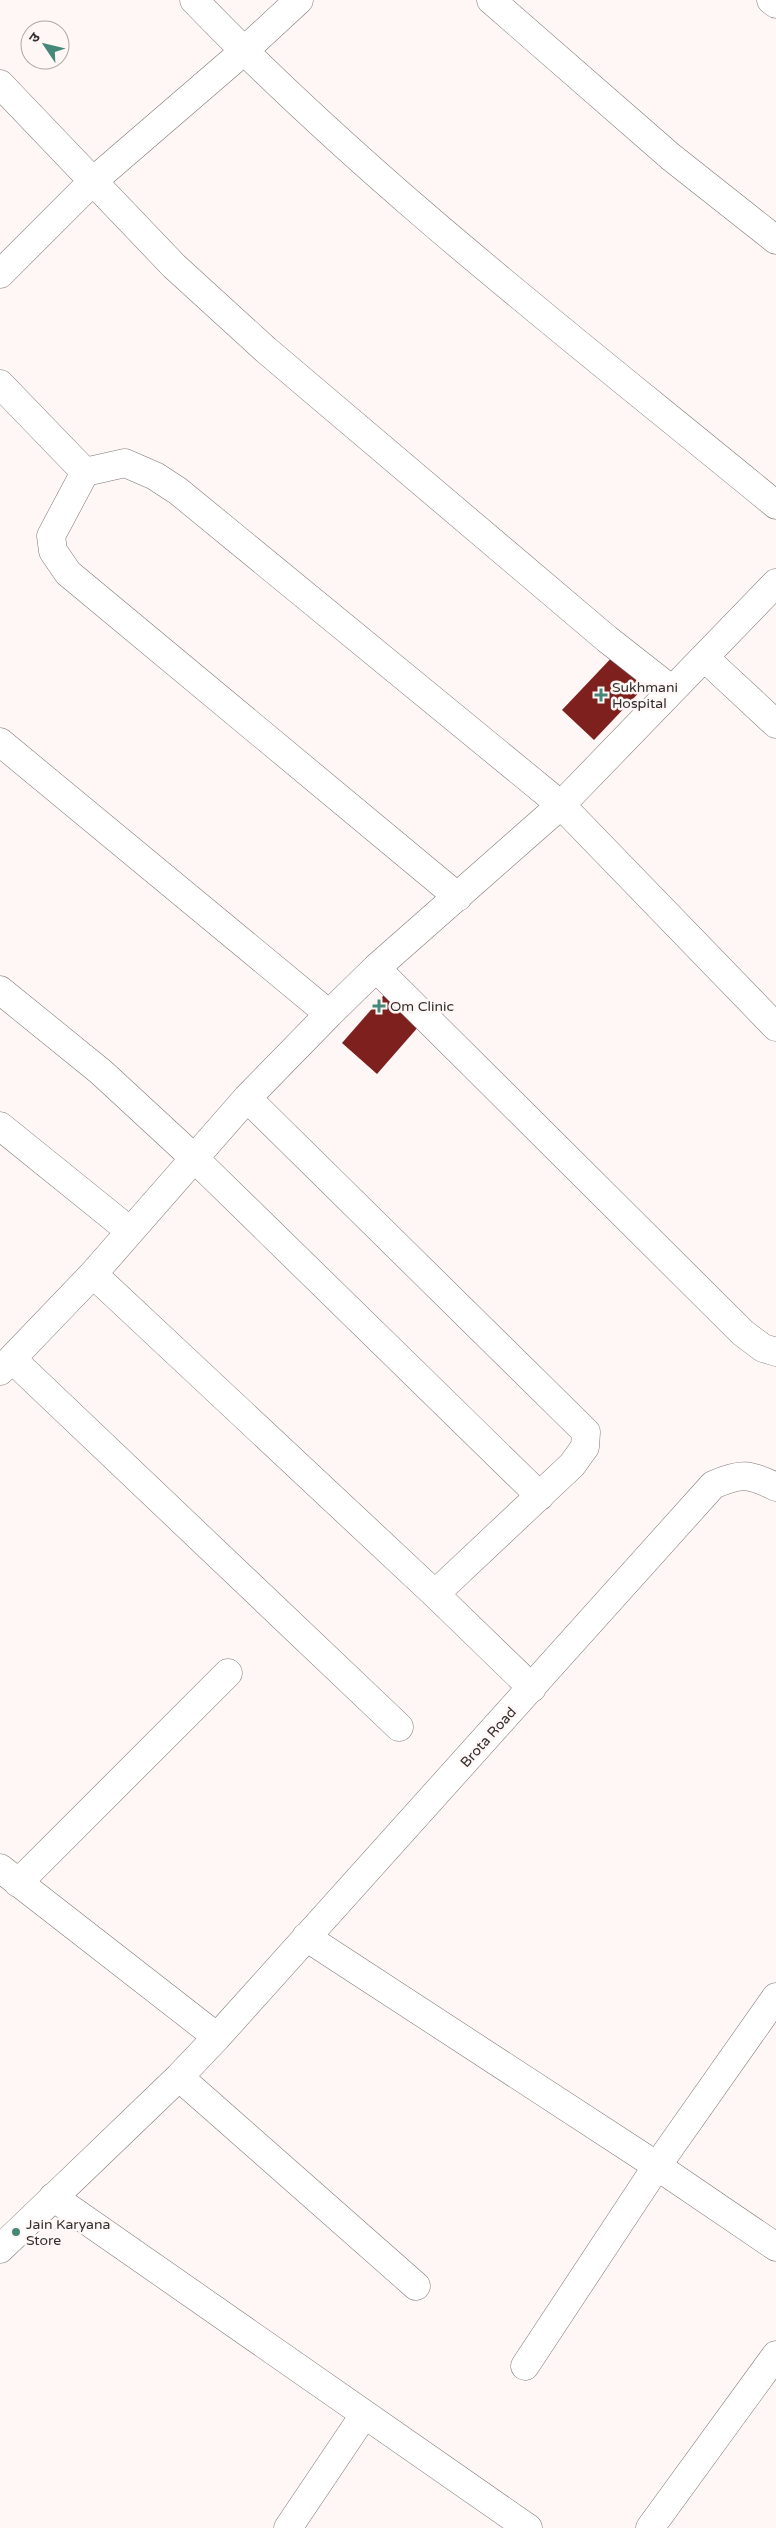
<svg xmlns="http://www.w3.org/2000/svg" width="776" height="2528" font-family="'Varela Round','Noto Sans Devanagari',sans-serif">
<rect width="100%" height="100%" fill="#fef7f6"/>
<!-- building -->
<path fill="#7e201e" d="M617,652L649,682L594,740L562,710Z
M384,995L419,1026L377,1074L342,1043Z"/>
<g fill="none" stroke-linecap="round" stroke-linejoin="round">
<!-- minor casing -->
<g stroke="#7e7675" stroke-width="29">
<path id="minor" d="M194,0C372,185 578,342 776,505
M491,0L671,157L776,240
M771,0L776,4
M0,84L174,266L266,350L607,639L672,690
M0,274L92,182L244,51L299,0
M0,384L85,472L51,536L53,551L68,573L458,897
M85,472L125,463L155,476L178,491L561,805L776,1027
M705,658L776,724
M0,742L329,1014
M376,968L743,1333L763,1348L776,1352
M0,990L101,1072L193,1157L540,1496
M247,1098L586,1432L585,1447L572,1465L435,1594
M0,1126L130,1231
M93,1274L435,1594L532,1688
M12,1359L399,1727
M0,1371L93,1274L247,1098L329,1014L376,968L561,805L776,583
M0,1868L217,2037
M18,1883L228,1673
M306,1937L657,2166L776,2247
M179,2077L416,2286
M53,2197L528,2528
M0,2249L179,2077L217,2037L713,1485C740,1473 749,1473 776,1487
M525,2366L657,2166L776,1997
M288,2528L364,2415
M650,2528L776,2355"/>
</g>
<!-- minor -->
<use href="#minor" stroke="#fff" stroke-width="28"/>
</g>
<!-- markers -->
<g fill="#458778" stroke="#fef7f6" stroke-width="2">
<path d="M598.5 687.5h5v5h5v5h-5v5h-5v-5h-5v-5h5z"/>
<path d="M376.5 998.5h5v5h5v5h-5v5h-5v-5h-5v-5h5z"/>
<circle cx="16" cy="2232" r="5"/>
</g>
<g text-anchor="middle" stroke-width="5" stroke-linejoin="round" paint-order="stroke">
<!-- poi labels -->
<g font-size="14" fill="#322e2e" stroke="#fef7f6" text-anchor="start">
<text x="612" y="692">Sukhmani<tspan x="612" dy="16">Hospital</tspan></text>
<text x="390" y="1011">Om Clinic</text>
<text x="26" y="2229">Jain Karyana<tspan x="26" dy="16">Store</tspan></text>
</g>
<!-- street labels -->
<g font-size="14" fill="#322e2e" stroke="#fef7f6">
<text transform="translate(488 1737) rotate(-48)" y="5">Brota Road</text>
</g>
</g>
<!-- north arrow -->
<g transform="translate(45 45) rotate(305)"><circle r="24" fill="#fef7f6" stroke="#aca7a6"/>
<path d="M0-4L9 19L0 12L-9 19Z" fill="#458778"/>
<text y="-8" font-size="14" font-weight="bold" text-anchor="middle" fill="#322e2e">उ</text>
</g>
</svg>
